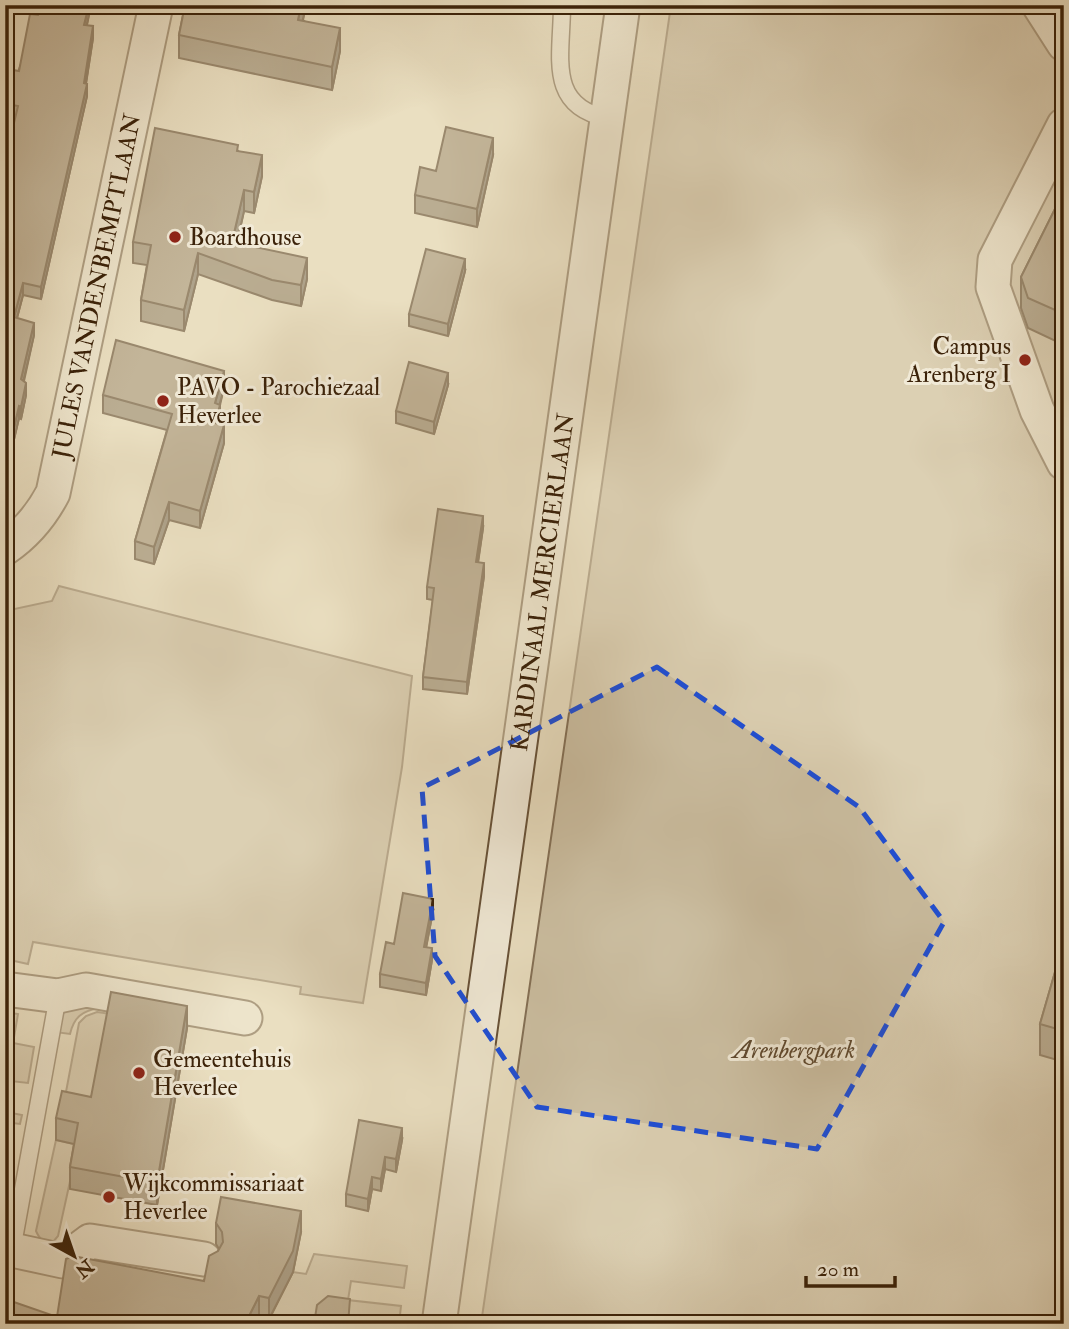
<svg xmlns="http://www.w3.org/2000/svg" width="1069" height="1329" font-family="'IM FELL Double Pica',serif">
<rect width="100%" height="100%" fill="#eadfc1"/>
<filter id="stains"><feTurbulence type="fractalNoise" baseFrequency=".00286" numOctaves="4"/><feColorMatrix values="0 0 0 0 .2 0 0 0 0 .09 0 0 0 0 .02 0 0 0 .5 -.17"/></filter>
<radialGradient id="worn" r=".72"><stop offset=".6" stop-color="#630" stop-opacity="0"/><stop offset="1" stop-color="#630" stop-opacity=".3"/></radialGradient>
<!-- green -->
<path fill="#ccbfa2" stroke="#847056" stroke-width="2" d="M671,5H1064V1324H481Z
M59,586L412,676L402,767L363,1003L300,994L301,987L33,942L28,964L5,959V611L52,601Z
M79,1005L99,1008C82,1011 74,1017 70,1034L55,1032L64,1011Z
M5,1012L18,1014L13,1043L34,1047L28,1083L11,1081L6,1112L22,1115L20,1124L5,1122Z
M97,1012L111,1014L91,1119L62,1113L79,1023L86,1016Z
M56,1140L78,1145L58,1236L53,1242C44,1243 40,1240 36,1231Z
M314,1254L407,1266L404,1288L351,1281L348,1300L401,1306L399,1324H267L293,1272L306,1274Z"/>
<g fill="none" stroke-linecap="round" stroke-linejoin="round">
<!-- service casing -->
<g stroke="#675137" stroke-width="19">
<path id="service" d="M562,5C562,55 546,106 607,118
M8,1250H12L58,996"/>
</g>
<!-- minor casing -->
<g stroke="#675137" stroke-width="37">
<g id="minor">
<path d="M1039,5L1064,44"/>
<path d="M1064,125L995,260L993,287L1037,410L1064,463"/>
<path id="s1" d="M5,548C27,533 41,516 53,493L156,5"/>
<path d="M5,989L58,996L86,990L245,1018"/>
<path d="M12,1250L63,1261L90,1241L204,1259"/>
<path id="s2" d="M439,1324L623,5"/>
</g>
</g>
<!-- service -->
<use href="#service" stroke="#f1ead7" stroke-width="16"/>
<!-- minor -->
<use href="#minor" stroke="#f1ead7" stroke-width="33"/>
</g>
<!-- wall -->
<path fill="#81725a" stroke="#3b2209" stroke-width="2" d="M40,5H91L87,25L93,38L86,84L87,96L41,299L23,295L17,318L34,335L24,381L26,395L21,419L19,418L5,478L15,118L7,116V104L38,15Z
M185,5H306L303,20L340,51L332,90L179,58V35Z
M238,151L262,176L254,213L244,211L237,243L307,279L301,306L272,300L198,274L184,331L141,321V300L147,265L133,263V242Z
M493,155L477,227L415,213V195L436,171Z
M1064,191V345L1028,328L1021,308V277Z
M465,271L448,336L409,326V314Z
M448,385L434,434L396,423V411Z
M224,388L220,405L219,424L224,443L200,528L169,520L154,564L135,559V541L167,430L103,413V395Z
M483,528L478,563L484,576L467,694L423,689V677L433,600L427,599V587Z
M433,911L426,947L432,960L426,995L380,987V974L394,944Z
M1064,941V1062L1040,1055V1024Z
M187,1028L157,1205L70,1189V1167L74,1144L56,1140V1118L91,1097Z
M402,1140L396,1172L385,1169L381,1191L372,1189L368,1211L346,1206V1194Z
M216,1223L301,1232L293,1272L269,1319L259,1317L255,1324H5L57,1317L204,1281L219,1249L216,1244Z"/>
<!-- shaded-wall -->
<path fill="#695c4a" stroke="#3b2209" stroke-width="2" d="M89,5H91L84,37V25Z
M301,5H306L298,42V20Z
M93,26V38L84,95V83Z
M340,28V51L332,90V67Z
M87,84V96L41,299V287Z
M493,138V155L477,227V209Z
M262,155V176L254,213V192Z
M244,190V211L232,263V242Z
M198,253V274L184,331V310Z
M307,258V279L301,306V285Z
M465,259V271L448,336V324Z
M23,283V295L14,329V317Z
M34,323V335L21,391V379Z
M224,371V388L215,421V403Z
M448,373V385L434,434V422Z
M26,383V395L21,419V407Z
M220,405V422L215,441V423Z
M19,406V418L5,478V466Z
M224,425V443L200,528V511Z
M169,502V520L154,564V547Z
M483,516V528L476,574V562Z
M484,563V576L467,694V682Z
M7,642V665L5,678V655Z
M433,899V911L424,959V947Z
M432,948V960L426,995V983Z
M187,1006V1028L157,1205V1183Z
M402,1128V1140L396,1172V1159Z
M385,1157V1169L381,1191V1179Z
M372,1177V1189L368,1211V1199Z
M301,1211V1232L293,1272L269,1319V1298Z
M259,1296V1317L255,1324H245Z"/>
<!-- building -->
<path fill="#968469" stroke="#3b2209" stroke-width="2" d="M40,5H89L84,25L93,26L84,83L87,84L41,287L23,283L14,317L34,323L21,379L26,383L21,407L19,406L5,466V161L18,106L7,104L13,70L19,71L30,14L38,15Z
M185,5H301L298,20L340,28L332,67L179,35Z
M446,127L493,138L477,209L415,195L420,167L436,171Z
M155,128L238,145L237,151L262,155L254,192L244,190L232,242L307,258L301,285L272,280L198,253L184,310L141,300L151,245L133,242Z
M1064,191V314L1028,298L1021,277Z
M426,249L465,259L448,324L409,314Z
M116,340L224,371L215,403L220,405L215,423L224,425L200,511L169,502L154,547L135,541L172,414L103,395Z
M409,362L448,373L434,422L396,411Z
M438,509L483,516L476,562L484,563L467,682L423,677L434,588L427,587Z
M403,893L433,899L424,947L432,948L426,983L380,974L386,942L394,944Z
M1064,941V1031L1040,1024Z
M111,992L187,1006L157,1183L70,1167L78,1123L56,1118L62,1091L91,1097Z
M359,1120L402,1128L396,1159L385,1157L381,1179L372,1177L368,1199L346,1194Z
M221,1197L301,1211L293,1251L269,1298L259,1296L245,1324H5V1299L57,1317L66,1259L73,1256L204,1281L209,1256L218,1251L223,1242L222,1232L216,1223Z
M328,1296L350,1299L348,1324H314L317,1305Z"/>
<!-- marked area -->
<path d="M0 0H1069V1329H0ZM657,667L859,807L944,922L817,1149L537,1107L435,956L422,788Z" fill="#eadfc1" fill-opacity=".55" fill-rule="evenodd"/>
<path fill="none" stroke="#1d4ed8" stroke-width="5" stroke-dasharray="14 9" stroke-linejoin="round" d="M657,667L859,807L944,922L817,1149L537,1107L435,956L422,788Z"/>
<!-- markers -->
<g fill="#8f2418" stroke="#f1ead7" stroke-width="2.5">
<circle cx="175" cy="237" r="7"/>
<circle cx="1025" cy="360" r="7"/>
<circle cx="163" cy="401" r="7"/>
<circle cx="139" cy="1073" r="7"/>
<circle cx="109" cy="1197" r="7"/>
</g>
<g text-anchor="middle" stroke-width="6" stroke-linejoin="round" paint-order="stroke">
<!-- poi labels -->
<g font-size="24" fill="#3b2209" stroke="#f1ead7" text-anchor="start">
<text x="189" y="245">Boardhouse</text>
<text x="1011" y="354" text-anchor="end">Campus<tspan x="1011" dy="28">Arenberg I</tspan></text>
<text x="177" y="395">PAVO - Parochiezaal<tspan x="177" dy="28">Heverlee</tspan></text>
<text x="153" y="1067">Gemeentehuis<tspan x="153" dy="28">Heverlee</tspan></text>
<text x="123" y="1191">Wijkcommissariaat<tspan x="123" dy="28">Heverlee</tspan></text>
</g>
<!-- street labels -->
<g font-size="24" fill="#3b2209" stroke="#f1ead7">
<text dy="8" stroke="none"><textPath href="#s1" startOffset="285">JULES VANDENBEMPTLAAN</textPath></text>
<text dy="8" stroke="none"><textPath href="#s2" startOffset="749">KARDINAAL MERCIERLAAN</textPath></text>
</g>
<!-- park labels -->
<g font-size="24" font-style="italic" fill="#5f492f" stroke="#f1ead7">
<text x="794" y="1058">Arenbergpark</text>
</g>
</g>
<!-- margin -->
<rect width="1069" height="1329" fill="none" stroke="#eadfc1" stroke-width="28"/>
<rect x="7" y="7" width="1055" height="1315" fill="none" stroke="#3b2209" stroke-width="3.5"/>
<rect x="14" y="14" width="1041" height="1301" fill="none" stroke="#3b2209" stroke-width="2"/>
<!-- north arrow -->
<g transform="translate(74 1256) rotate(140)" stroke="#f1ead7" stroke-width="5" paint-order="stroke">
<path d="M0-5L12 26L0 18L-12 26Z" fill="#3b2209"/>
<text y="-10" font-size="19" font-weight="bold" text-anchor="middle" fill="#3b2209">N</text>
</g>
<!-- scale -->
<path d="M806 1276v10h89v-10" fill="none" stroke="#3b2209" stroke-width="3.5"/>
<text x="817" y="1276" font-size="21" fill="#3b2209" stroke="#f1ead7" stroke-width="5" paint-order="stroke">20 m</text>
<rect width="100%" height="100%" filter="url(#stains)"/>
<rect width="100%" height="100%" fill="url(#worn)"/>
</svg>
